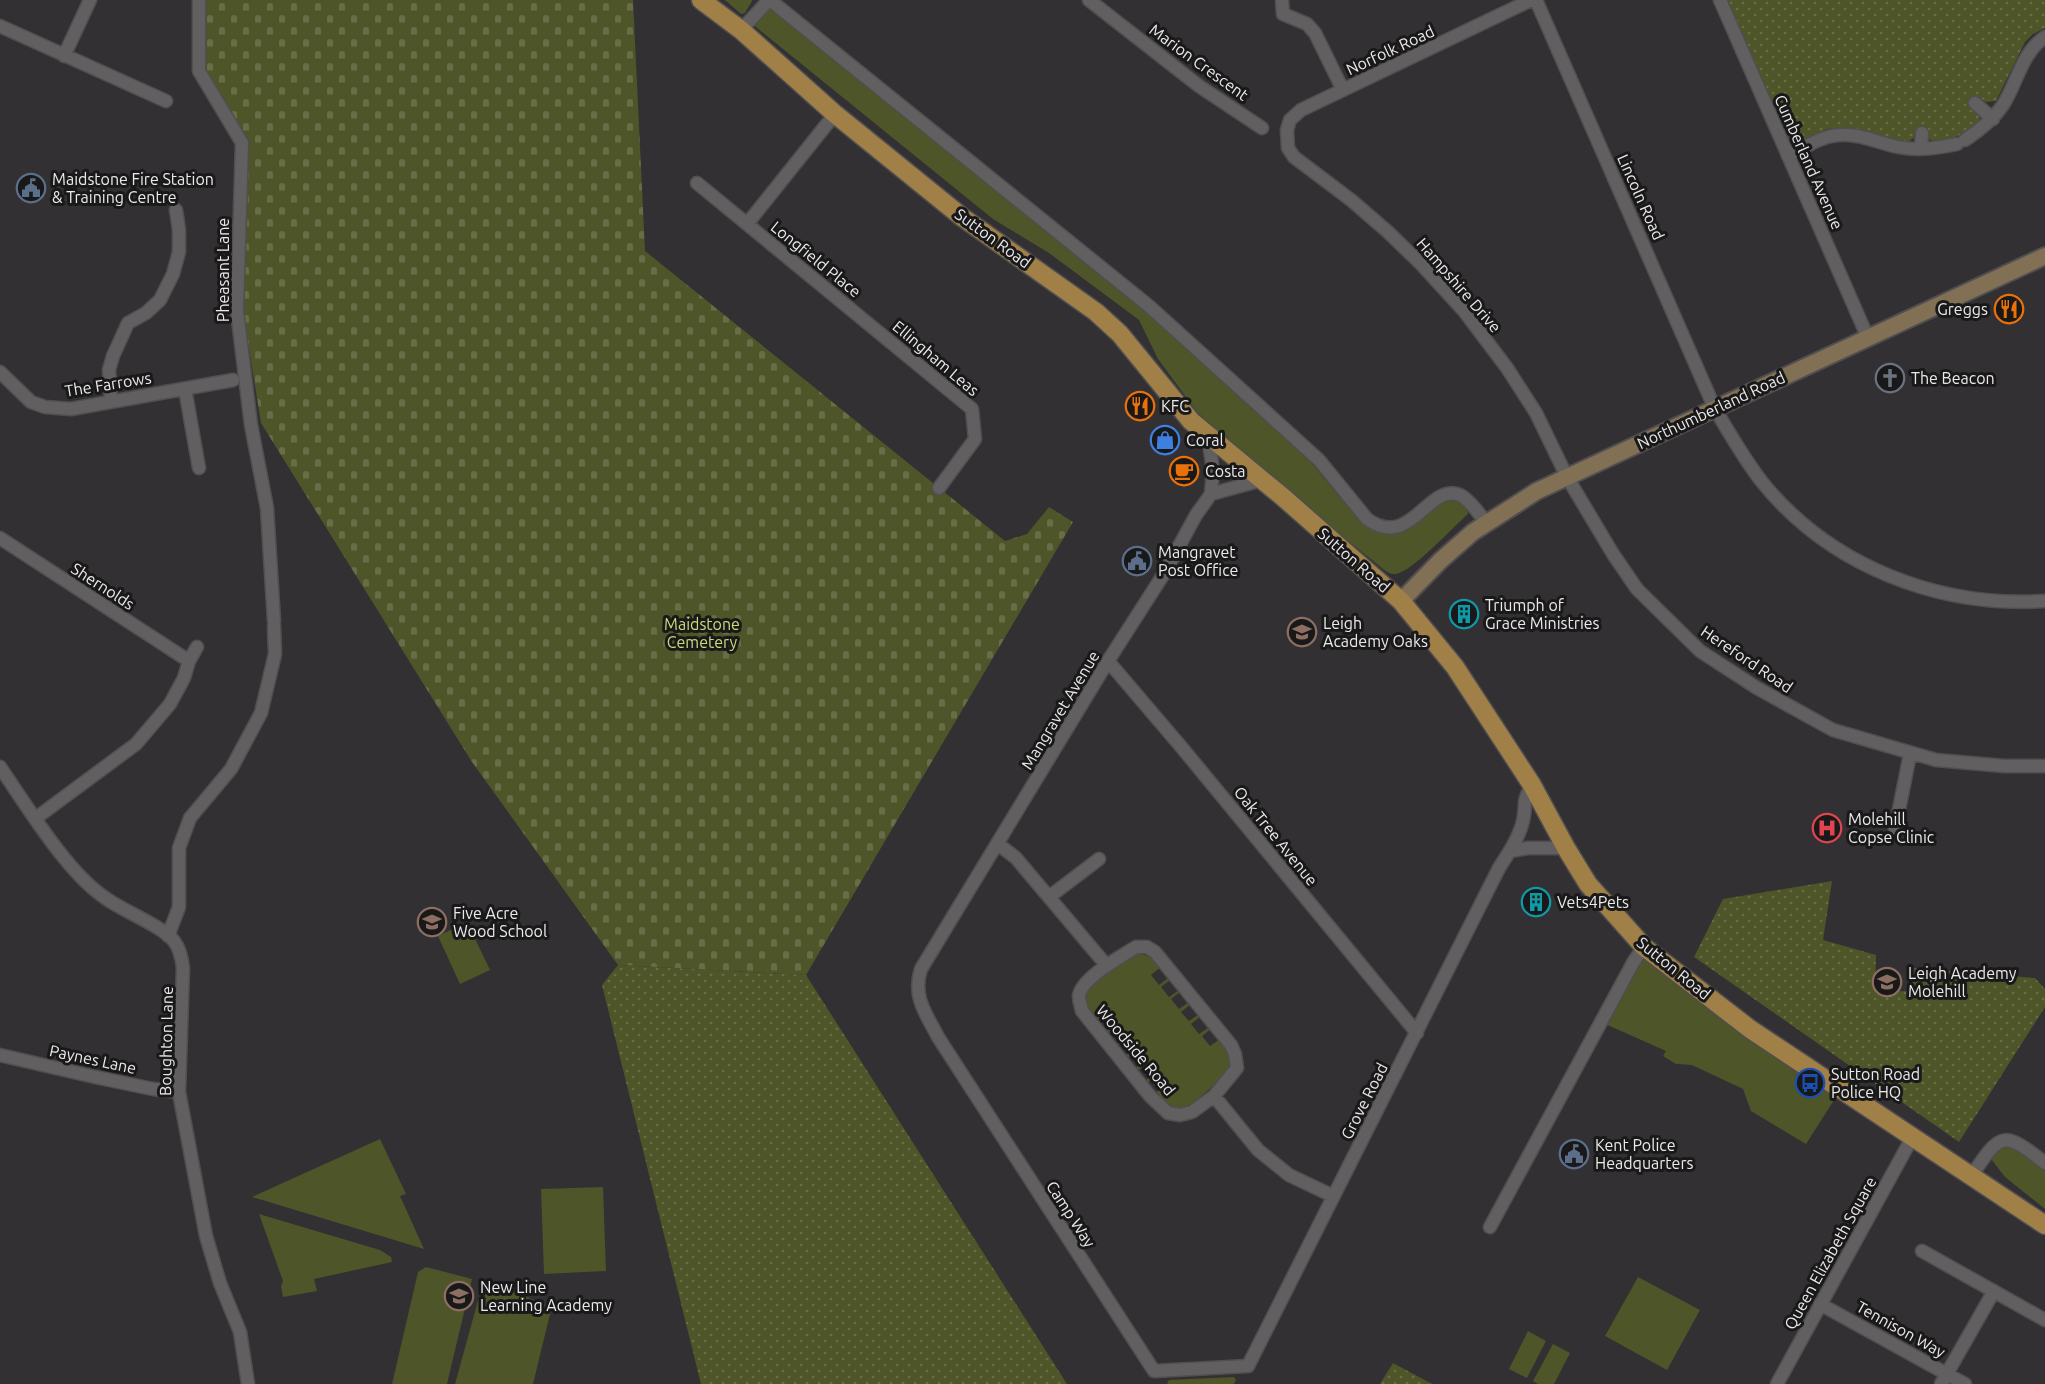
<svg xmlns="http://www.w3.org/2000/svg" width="2045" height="1384" font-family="Ubuntu,sans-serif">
<defs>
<pattern id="cemetery-stones" width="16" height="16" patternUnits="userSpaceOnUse" patternTransform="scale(1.5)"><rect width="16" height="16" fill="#4e5528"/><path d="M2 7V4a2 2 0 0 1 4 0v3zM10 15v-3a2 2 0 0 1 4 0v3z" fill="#686d47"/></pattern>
<pattern id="park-dots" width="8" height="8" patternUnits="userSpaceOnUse" patternTransform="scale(1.5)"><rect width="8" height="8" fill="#4e5528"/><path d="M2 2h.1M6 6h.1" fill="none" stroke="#686d47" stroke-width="1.8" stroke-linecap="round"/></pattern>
</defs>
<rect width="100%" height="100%" fill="#323032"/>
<!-- grass -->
<path fill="#4e5528" d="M725,0H752V1L745,13L741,14Z
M766,8L774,9L1150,311L1298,447L1359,520L1367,526L1381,532L1443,498L1458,499L1466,506L1468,514C1453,527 1413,571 1396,574C1390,574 1387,572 1383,569L1271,478L1197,412L1158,359L1139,320L1049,253L993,219L757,28L752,23Z
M467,922L490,970L460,984L438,936Z
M1127,953C1142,953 1151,955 1161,967L1151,975L1159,985L1168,978L1170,980L1161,987L1169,997L1179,990L1180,992L1171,999L1179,1009L1189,1002L1191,1004L1181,1012L1189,1021L1199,1014L1201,1016L1191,1024L1199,1034L1209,1027L1211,1029L1202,1036L1210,1046L1220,1039C1241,1063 1225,1076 1206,1092C1198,1099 1189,1108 1178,1108C1167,1107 1161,1101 1154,1094L1163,1087L1155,1077L1146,1084L1144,1082L1153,1074L1145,1065L1136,1072L1134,1069L1143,1062L1135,1052L1126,1060L1123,1057L1133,1049L1125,1040L1115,1048L1114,1046L1123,1038L1116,1028L1106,1036L1103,1033L1113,1025L1105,1016L1095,1023C1087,1012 1083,1004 1085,990Z
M1642,960L1649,961L1681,988L1833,1090L1836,1097L1806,1144L1751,1111L1743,1089L1692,1065L1676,1064L1663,1056L1666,1051L1603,1023L1631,971Z
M380,1139L406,1194L400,1196L424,1249L252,1197Z
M2007,1145L2023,1153L2045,1170V1209L2005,1177L1991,1159L1993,1151Z
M603,1187L606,1271L544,1274L541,1189Z
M259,1214L380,1250L391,1257L392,1262L314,1279L317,1291L283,1297L281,1286L283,1281Z
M426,1267L472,1279L447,1384H392L418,1272Z
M1638,1277L1700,1310L1667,1370L1605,1336Z
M489,1284L552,1306L533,1384H455L482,1286Z
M1528,1331L1546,1341L1527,1378L1509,1369Z
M1553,1344L1570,1353L1554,1384H1538L1533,1381Z
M1234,1377L1236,1380L1234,1384H1167L1169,1380Z"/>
<!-- cemetery -->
<path fill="url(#cemetery-stones)" d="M203,0H633L645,251L1005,541L1027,534L1049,507L1073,522L806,975L618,965L472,762L261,423L243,311L247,142L204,70Z"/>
<!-- park -->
<path fill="url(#park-dots)" d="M1725,0H2045V28L2033,34L2025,42L1996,101L1986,102L1982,99L1975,105L1980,116L1979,122C1967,132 1946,145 1930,140L1924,129H1916L1914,138L1906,143L1841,128L1827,129L1799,142L1787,140Z
M1832,881L1823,940L1876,955L1875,992L1910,991L1914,968L2035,978L2045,989V1007L1959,1142L1694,957L1723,899Z
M618,965L806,975L1067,1384H701L602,985Z
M1393,1363L1432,1384H1380Z"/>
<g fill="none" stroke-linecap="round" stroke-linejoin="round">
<!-- street casing -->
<g stroke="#504e50" stroke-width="15">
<path id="street" d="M199,0V71L242,143L237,311L251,425L267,508L274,621
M770,0L1149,306L1319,460L1367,519C1411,551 1428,482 1460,495C1469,499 1479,514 1486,522
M1089,0L1199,86L1262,128
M1282,0L1283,14L1307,24L1315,33L1343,90
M1531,0L1301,110L1290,120L1287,130L1288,148L1294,157L1351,200L1388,232L1420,263L1464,311L1507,368L1536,413L1567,477L1613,554L1637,589L1700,651L1757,688L1833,730L1936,760L2004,766H2045
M1536,0L1715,409C1730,434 1744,459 1762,482C1830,566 1938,608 2045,601
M1720,0L1868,338
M0,26L166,101
M741,30L769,0
M64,56L90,0
M1975,103L1993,119
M1965,140C1980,130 1993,120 2003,105C2017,83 2022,52 2045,37
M1921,149L1922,133
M1788,156C1804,148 1821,136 1839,135C1858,133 1879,143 1898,147C1918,151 1937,148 1957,144
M697,183L972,409L975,439L939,488
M747,224L835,114
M0,372L31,402L45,407L71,409L233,380
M185,389L199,468
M111,401L109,370L113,356L128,323L146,313L160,300L173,274L179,252V230L176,210
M1208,436L1213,470L1211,494
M1262,480L1211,494L1196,515L1165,572L1108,661L921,969C912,996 926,1014 938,1037L1154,1371L1248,1366L1499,868C1508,854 1519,838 1523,821C1527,803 1521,804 1532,785
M0,538L189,661
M1108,661L1183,749L1417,1033
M0,767C27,806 66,871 104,897C122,911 161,925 174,941C180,949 182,959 183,968L179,1092L206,1236L220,1283L240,1332L248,1384
M36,818L136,744L170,704L184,678L189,661L197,647
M1895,830L1910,754
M998,844L1016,858L1107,966
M1510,851L1528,848H1566
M1049,897L1099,859
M168,936L179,907V848L190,818L231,769L261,713L275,654L274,626
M1136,947H1147L1155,952L1231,1045L1235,1054L1237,1068L1214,1096L1192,1112L1180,1115L1168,1113L1150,1096L1082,1011C1081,1006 1079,1001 1079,996C1081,978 1122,956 1136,947Z
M0,1055L95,1077L153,1089L179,1092
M1214,1096L1258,1150L1289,1175L1333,1196
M1972,1175C2001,1132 2003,1130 2045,1163
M1490,1227L1634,961L1644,947
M1922,1251L2045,1320
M1820,1304L1965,1384
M1777,1384L1912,1138
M1941,1384L1994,1291"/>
</g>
<!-- secondary casing -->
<g stroke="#504e50" stroke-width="20">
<path id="secondary" d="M1401,601L1441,560L1473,532L1537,491L2045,256"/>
</g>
<!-- primary casing -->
<g stroke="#504e50" stroke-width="21">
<path id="primary" d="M701,0L741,30L835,114L962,217L1096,312L1120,334L1191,421L1284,498L1401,601L1455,667L1532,785L1566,848L1588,884L1644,947L1750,1029L2045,1225"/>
</g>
<!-- street -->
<use href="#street" stroke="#625f61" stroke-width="12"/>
<!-- secondary -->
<use href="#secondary" stroke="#827055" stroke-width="16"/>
<!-- primary -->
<use href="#primary" stroke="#a18048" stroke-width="18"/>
</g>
<!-- icons -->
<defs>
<g id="civic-ring" transform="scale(1.5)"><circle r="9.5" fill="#1a1919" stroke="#5c6f8a" stroke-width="1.5"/><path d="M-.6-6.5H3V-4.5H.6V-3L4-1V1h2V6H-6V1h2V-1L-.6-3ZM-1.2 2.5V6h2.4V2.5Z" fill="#5c6f8a"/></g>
<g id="restaurant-ring" transform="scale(1.5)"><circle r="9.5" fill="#1a1919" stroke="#e8710a" stroke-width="1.5"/><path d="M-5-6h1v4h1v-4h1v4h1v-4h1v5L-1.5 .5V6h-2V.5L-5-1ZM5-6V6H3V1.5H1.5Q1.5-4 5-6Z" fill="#e8710a"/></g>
<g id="church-ring" transform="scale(1.5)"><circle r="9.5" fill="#1a1919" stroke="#6b7280" stroke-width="1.5"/><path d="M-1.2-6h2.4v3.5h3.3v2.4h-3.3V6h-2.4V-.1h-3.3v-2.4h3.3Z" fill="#6b7280"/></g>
<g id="shop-ring" transform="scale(1.5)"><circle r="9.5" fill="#1a1919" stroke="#3f7fe0" stroke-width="1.5"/><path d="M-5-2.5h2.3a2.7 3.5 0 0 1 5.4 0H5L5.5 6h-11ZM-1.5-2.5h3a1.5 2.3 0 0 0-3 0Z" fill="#3f7fe0"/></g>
<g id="cafe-ring" transform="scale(1.5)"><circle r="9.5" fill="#1a1919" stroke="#e8710a" stroke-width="1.5"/><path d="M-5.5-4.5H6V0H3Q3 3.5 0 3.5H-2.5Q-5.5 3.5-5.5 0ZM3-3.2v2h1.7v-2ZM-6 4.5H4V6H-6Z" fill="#e8710a"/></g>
<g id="building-ring" transform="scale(1.5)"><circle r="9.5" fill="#1a1919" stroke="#0f9aa8" stroke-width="1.5"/><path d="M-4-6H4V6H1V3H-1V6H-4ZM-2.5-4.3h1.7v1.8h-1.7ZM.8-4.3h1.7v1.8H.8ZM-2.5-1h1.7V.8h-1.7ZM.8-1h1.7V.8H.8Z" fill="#0f9aa8"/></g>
<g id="school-ring" transform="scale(1.5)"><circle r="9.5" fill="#1a1919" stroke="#8d6e63" stroke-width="1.5"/><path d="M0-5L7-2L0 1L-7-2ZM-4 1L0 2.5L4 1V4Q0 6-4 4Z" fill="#8d6e63"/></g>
<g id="hospital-ring" transform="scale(1.5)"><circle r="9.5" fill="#1a1919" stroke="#e0444e" stroke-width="1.5"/><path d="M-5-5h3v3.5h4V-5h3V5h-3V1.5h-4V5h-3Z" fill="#e0444e"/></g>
<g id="bus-ring" transform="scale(1.5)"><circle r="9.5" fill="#1a1919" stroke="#1a4fb4" stroke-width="1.5"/><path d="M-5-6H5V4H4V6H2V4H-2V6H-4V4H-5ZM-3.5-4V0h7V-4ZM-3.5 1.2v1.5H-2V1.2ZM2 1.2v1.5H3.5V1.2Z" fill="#1a4fb4"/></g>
</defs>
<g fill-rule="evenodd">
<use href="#civic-ring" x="31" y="188"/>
<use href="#restaurant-ring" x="2009" y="309"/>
<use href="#church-ring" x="1890" y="378"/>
<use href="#restaurant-ring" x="1140" y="406"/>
<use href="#shop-ring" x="1165" y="440"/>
<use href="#cafe-ring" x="1184" y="471"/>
<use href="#civic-ring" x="1137" y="561"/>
<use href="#building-ring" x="1464" y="614"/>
<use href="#school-ring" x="1302" y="632"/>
<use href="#hospital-ring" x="1827" y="828"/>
<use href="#building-ring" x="1536" y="902"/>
<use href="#school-ring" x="432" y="922"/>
<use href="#school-ring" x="1887" y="982"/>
<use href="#bus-ring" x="1810" y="1083"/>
<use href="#civic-ring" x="1574" y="1154"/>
<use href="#school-ring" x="459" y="1296"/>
</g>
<g text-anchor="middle" stroke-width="6" stroke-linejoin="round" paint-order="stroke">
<!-- street labels -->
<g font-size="16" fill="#ebe9ea" stroke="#1a1919">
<text transform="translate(1390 50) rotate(-25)" y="6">Norfolk Road</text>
<text transform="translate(1199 62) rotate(36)" y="6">Marion Crescent</text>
<text transform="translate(1809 162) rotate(66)" y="6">Cumberland Avenue</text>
<text transform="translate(1641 197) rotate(66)" y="6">Lincoln Road</text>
<text transform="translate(993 238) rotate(36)" y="6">Sutton Road</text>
<text transform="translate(816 259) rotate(39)" y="6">Longfield Place</text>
<text transform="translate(223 270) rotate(-90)" y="6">Pheasant Lane</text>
<text transform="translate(1459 285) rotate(49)" y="6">Hampshire Drive</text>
<text transform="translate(936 358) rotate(40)" y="6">Ellingham Leas</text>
<text transform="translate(108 384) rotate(-9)" y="6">The Farrows</text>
<text transform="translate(1711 410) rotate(-25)" y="6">Northumberland Road</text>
<text transform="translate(1354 560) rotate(41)" y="6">Sutton Road</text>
<text transform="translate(103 586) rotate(33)" y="6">Shernolds</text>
<text transform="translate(1747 659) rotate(34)" y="6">Hereford Road</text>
<text transform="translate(1060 710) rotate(-59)" y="6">Mangravet Avenue</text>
<text transform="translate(1276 836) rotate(51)" y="6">Oak Tree Avenue</text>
<text transform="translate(1674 968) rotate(39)" y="6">Sutton Road</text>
<text transform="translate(166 1041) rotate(-89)" y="6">Boughton Lane</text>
<text transform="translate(1136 1050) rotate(50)" y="6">Woodside Road</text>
<text transform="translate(93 1059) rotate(12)" y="6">Paynes Lane</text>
<text transform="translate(1364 1101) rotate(-63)" y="6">Grove Road</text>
<text transform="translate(1071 1214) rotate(57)" y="6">Camp Way</text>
<text transform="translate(1830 1253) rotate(-61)" y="6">Queen Elizabeth Square</text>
<text transform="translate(1901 1329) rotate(29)" y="6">Tennison Way</text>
</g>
<!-- poi labels -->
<g font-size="16" fill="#ebe9ea" stroke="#1a1919" text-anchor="start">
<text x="52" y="185">Maidstone Fire Station<tspan x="52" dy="18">&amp; Training Centre</tspan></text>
<text x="1988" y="315" text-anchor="end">Greggs</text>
<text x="1911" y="384">The Beacon</text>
<text x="1161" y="412">KFC</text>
<text x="1186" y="446">Coral</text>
<text x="1205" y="477">Costa</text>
<text x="1158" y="558">Mangravet<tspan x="1158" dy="18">Post Office</tspan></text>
<text x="1485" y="611">Triumph of<tspan x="1485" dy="18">Grace Ministries</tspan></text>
<text x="1323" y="629">Leigh<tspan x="1323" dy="18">Academy Oaks</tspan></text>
<text x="1848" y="825">Molehill<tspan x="1848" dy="18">Copse Clinic</tspan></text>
<text x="1557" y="908">Vets4Pets</text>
<text x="453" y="919">Five Acre<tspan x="453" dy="18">Wood School</tspan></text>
<text x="1908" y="979">Leigh Academy<tspan x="1908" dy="18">Molehill</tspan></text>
<text x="1831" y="1080">Sutton Road<tspan x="1831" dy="18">Police HQ</tspan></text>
<text x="1595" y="1151">Kent Police<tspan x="1595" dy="18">Headquarters</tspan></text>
<text x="480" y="1293">New Line<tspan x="480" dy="18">Learning Academy</tspan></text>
</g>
<!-- park labels -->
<g font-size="16" fill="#cbdb7b" stroke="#1a1919">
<text x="702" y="630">Maidstone<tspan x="702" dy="18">Cemetery</tspan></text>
</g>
</g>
</svg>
